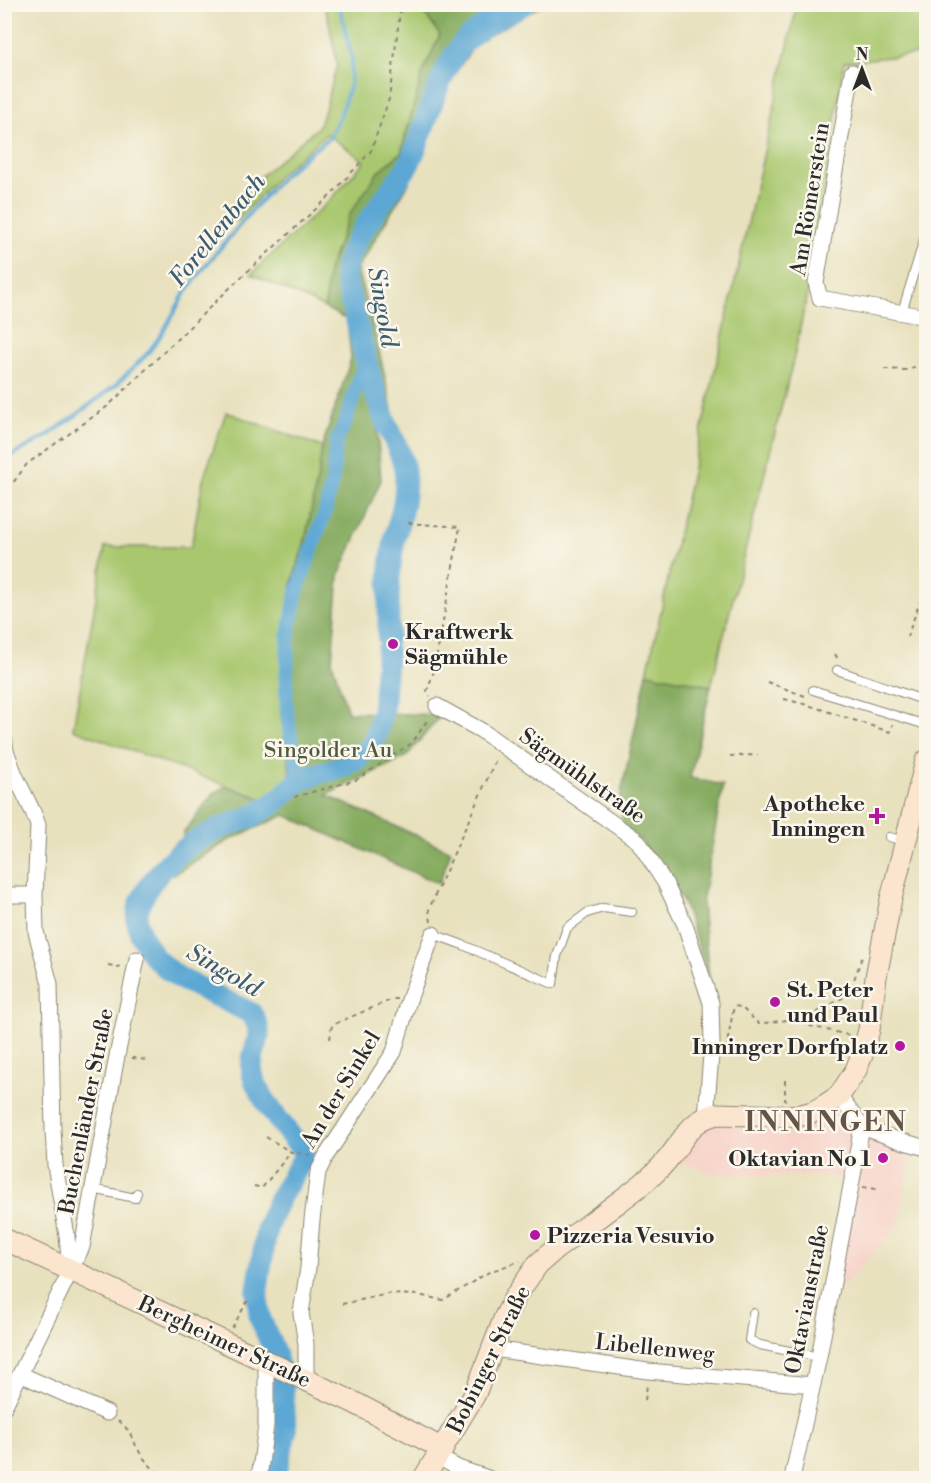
<svg xmlns="http://www.w3.org/2000/svg" width="931" height="1483" font-family="'Libre Bodoni',serif">
<rect width="100%" height="100%" fill="#fbf7ec"/>
<filter id="ink" filterUnits="userSpaceOnUse"><feTurbulence type="fractalNoise" baseFrequency=".0167" numOctaves="2"/><feDisplacementMap in="SourceGraphic" scale="12" xChannelSelector="R" yChannelSelector="G"/><feConvolveMatrix kernelMatrix="1 2 1 2 8 2 1 2 1" color-interpolation-filters="sRGB"/></filter>
<filter id="wash" filterUnits="userSpaceOnUse"><feTurbulence type="fractalNoise" baseFrequency=".008" numOctaves="4" result="noise"/><feDisplacementMap in="SourceGraphic" scale="24" xChannelSelector="R" yChannelSelector="G"/><feGaussianBlur stdDeviation="1.35" result="paint"/><feColorMatrix in="noise" values="0 0 0 0 0 0 0 0 0 0 0 0 0 0 0 0 0 1.4 0 .05"/><feComposite in="paint" operator="in"/></filter>
<g filter="url(#wash)">
<rect width="100%" height="100%" fill="#e8e1be"/>
<!-- built -->
<path fill="#f7d1c7" d="M839,1096L862,1127L911,1143L899,1224L843,1287L832,1286L853,1177L712,1174L670,1157L694,1124L785,1116Z"/>
<!-- green -->
<path fill="#a9c76e" stroke="#6a794c" stroke-width="1.5" d="M323,5H419L440,35L423,72L401,153L378,172L328,271L325,308L251,274L332,198L364,162L360,158L327,134L281,173L237,221L226,214L248,187L318,127L324,113L337,65L328,17Z
M797,5H926V53L844,62L813,267L794,357L711,686L647,673Z
M226,412L322,447L318,476L305,541L292,583L284,639L281,714L292,784L271,802L73,729L105,547H191L203,480Z"/>
<!-- forest -->
<path fill="#86ac61" stroke="#586c46" stroke-width="1.5" d="M419,5H542L476,43L447,85L409,183L357,269L377,342L395,422L377,428L381,480L339,575L332,662L348,712L441,715L406,757L326,795L451,851L439,884L285,815L231,839L174,874L184,832L212,795L226,786L271,802L292,784L281,714L284,639L292,583L305,541L318,476L322,447L351,359L347,320L325,308L328,271L349,215L378,172L401,153L423,72L440,35Z
M647,673L711,686L690,778L723,785L702,903L709,978L683,902L642,842L623,825L620,798Z"/>
<g fill="none" stroke-linecap="round" stroke-linejoin="round">
<!-- stream -->
<path stroke="#5ba7d4" stroke-width="4" d="M4,457L13,455L47,436L75,416L116,385L148,353L163,332L185,293L207,264L254,208L284,175L307,155L329,138L340,116L350,84L352,58L339,4"/>
<!-- canal -->
<path stroke="#5ba7d4" stroke-width="14" d="M299,781L295,754L290,734L287,712L286,692L288,638L297,591L325,512L333,477L334,458L337,440L346,421L365,360"/>
<!-- river -->
<path stroke="#5ba7d4" stroke-width="22" d="M388,637C389,605 388,573 394,542C399,520 407,499 405,475C404,456 392,438 385,420C371,385 363,348 354,311C351,299 345,285 345,272C345,246 392,190 407,167C413,157 417,145 421,134C431,106 442,71 460,47C477,26 502,17 524,4
M275,1478L286,1431L282,1378L275,1353L260,1318L257,1292L267,1227L280,1197L303,1159V1150C288,1133 255,1093 252,1071C249,1046 269,1039 251,1013L181,979L167,969L154,957L141,936L137,921L138,911L140,903L149,886L163,868L180,852L197,840L220,828L253,816L274,803L299,781L319,773L343,767L357,759L372,745L377,732L383,707L387,651"/>
</g>
</g>
<g filter="url(#ink)">
<g fill="none" stroke-linecap="round" stroke-linejoin="round">
<!-- lane casing -->
<g stroke="#8a8674" stroke-width="10">
<path id="lane" d="M902,312L926,233
M837,670L926,701
M813,690L926,725
M889,837L905,841
M433,934L463,945L553,984L557,956L567,928L587,913L603,908L632,912
M93,1189L135,1198L137,1193
M753,1313L749,1340L760,1345L819,1357"/>
</g>
<!-- street casing -->
<g stroke="#8a8674" stroke-width="17">
<path id="street" d="M852,72L816,283L820,298L926,317
M437,706L482,731L638,841L665,883L685,925L711,1003L712,1043L706,1116
M4,738L6,751L15,775L33,812L38,825L35,895L36,932L50,984L53,1130L55,1165L67,1236L70,1269
M4,895H35
M839,1096L862,1127L898,1140L926,1148
M493,1349L648,1371L813,1385
M20,1374L107,1413
M306,1379V1344L301,1313L308,1268L312,1220L318,1172L326,1156L394,1052L409,1000L433,934
M4,1407L82,1247L117,1056L137,959
M438,1457L458,1468L488,1478
M257,1478L260,1471L266,1425V1361
M792,1478L819,1357L862,1127"/>
</g>
<!-- secondary casing -->
<g stroke="#8a8674" stroke-width="23">
<path id="secondary" d="M4,1239L353,1402L443,1449
M424,1478L475,1394L504,1319L515,1297L538,1264L553,1251C574,1235 595,1220 616,1204C636,1189 656,1175 671,1155C686,1136 691,1120 717,1114L785,1116L801,1115L813,1112L822,1107L839,1096L856,1070L862,1055L869,1030L876,977L891,899L926,761"/>
</g>
<!-- path -->
<path stroke="#8a8674" stroke-width="2" stroke-dasharray="4.5 4.5" stroke-linecap="butt" d="M884,369L907,370L921,364
M4,497L7,491L27,464L108,406L237,281L330,196L371,151L389,99L401,4
M408,523L460,527L434,671L427,691L430,696
M907,637L920,602
M835,654L839,661
M767,682L805,696
M784,699L808,705L890,732L893,724
M730,756L758,755
M294,797L356,780L412,743L429,718
M431,922L429,909L497,757
M108,965L120,967
M802,1021L806,1025L852,1036
M330,1039L332,1025L393,999H397
M726,1049L734,1006L741,1007L759,1024L787,1020L802,1021L849,994L862,957
M132,1058L147,1060
M785,1080V1101
M266,1137L291,1152L310,1155
M254,1186L262,1188L291,1152
M863,1187L877,1189
M342,1304L388,1294L418,1295L443,1300L489,1272L520,1261
M232,1328L250,1297
M645,1400L647,1385
M118,1421C130,1429 131,1437 138,1449C144,1461 154,1470 165,1478"/>
<!-- lane -->
<use href="#lane" stroke="#fff" stroke-width="8"/>
<!-- street -->
<use href="#street" stroke="#fff" stroke-width="15"/>
<!-- secondary -->
<use href="#secondary" stroke="#fbe5cf" stroke-width="21"/>
</g>
</g>
<!-- markers -->
<g fill="#b5179e" stroke="#fbf7ec" stroke-width="2">
<circle cx="393" cy="644" r="6"/>
<path d="M874 807h6v6h6v6h-6v6h-6v-6h-6v-6h6z"/>
<circle cx="775" cy="1002" r="6"/>
<circle cx="900" cy="1046" r="6"/>
<circle cx="883" cy="1158" r="6"/>
<circle cx="535" cy="1235" r="6"/>
</g>
<g text-anchor="middle" stroke-width="5" stroke-linejoin="round" paint-order="stroke">
<!-- street labels -->
<g font-size="22" fill="#2b2b2b" stroke="#fbf7ec">
<text transform="translate(809 199) rotate(-81)" y="8">Am Römerstein</text>
<text transform="translate(583 775) rotate(35)" y="8">Sägmühlstraße</text>
<text transform="translate(340 1089) rotate(-59)" y="8">An der Sinkel</text>
<text transform="translate(85 1111) rotate(-79)" y="8">Buchenländer Straße</text>
<text transform="translate(806 1299) rotate(-79)" y="8">Oktavianstraße</text>
<text transform="translate(225 1341) rotate(25)" y="8">Bergheimer Straße</text>
<text transform="translate(655 1347) rotate(6)" y="8">Libellenweg</text>
<text transform="translate(488 1359) rotate(-64)" y="8">Bobinger Straße</text>
</g>
<!-- poi labels -->
<g font-size="22" font-weight="bold" fill="#2b2b2b" stroke="#fbf7ec" text-anchor="start">
<text x="405" y="639">Kraftwerk<tspan x="405" dy="25">Sägmühle</tspan></text>
<text x="865" y="811" text-anchor="end">Apotheke<tspan x="865" dy="25">Inningen</tspan></text>
<text x="787" y="997">St. Peter<tspan x="787" dy="25">und Paul</tspan></text>
<text x="888" y="1054" text-anchor="end">Inninger Dorfplatz</text>
<text x="871" y="1166" text-anchor="end">Oktavian No 1</text>
<text x="547" y="1243">Pizzeria Vesuvio</text>
</g>
<!-- park labels -->
<g font-size="22" fill="#515a3f" stroke="#fbf7ec">
<text x="328" y="757">Singolder Au</text>
</g>
<!-- water labels -->
<g font-size="24" font-style="italic" fill="#3e5d6f" stroke="#fbf7ec">
<text transform="translate(217 230) rotate(-51)" y="8">Forellenbach</text>
<text transform="translate(383 307) rotate(80)" y="8">Singold</text>
<text transform="translate(224 970) rotate(30)" y="8">Singold</text>
</g>
<!-- district labels -->
<g font-size="28" font-weight="bold" letter-spacing="1.5" fill="#655547" stroke="#fbf7ec">
<text x="826" y="1131">INNINGEN</text>
</g>
</g>
<!-- margin -->
<rect width="931" height="1483" fill="none" stroke="#fbf7ec" stroke-width="24"/>
<!-- north arrow -->
<g transform="translate(862 69)" stroke="#fbf7ec" stroke-width="4.5" paint-order="stroke">
<path d="M0-4.5L10 22L0 15L-10 22Z" fill="#2b2b2b"/>
<text y="-9" font-size="16" font-weight="bold" text-anchor="middle" fill="#2b2b2b">N</text>
</g>
</svg>
